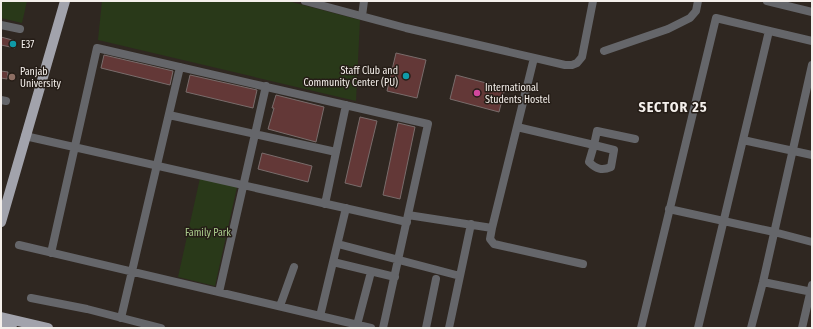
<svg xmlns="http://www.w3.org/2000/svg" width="813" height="329" font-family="'Fira Sans Condensed',sans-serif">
<rect width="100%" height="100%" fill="#2f2721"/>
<!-- green -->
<path fill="#293919" d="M1,1H27L22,23L1,18Z
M102,1H288L360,20L356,101L98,40Z
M200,178L237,187L215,286L178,277Z"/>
<!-- building -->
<path fill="#633837" stroke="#796c6b" d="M1,37L16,41L15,48L1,45Z
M396,53L426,60L417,98L387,91Z
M104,55L173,71L170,85L101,68Z
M1,71L8,72L7,79L1,78Z
M190,75L257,90L253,108L186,92Z
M456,75L505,88L499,112L450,99Z
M276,95L324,107L316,142L268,129L274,108H272Z
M360,117L377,121L361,187L345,183Z
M398,123L415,127L400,199L383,195Z
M262,153L312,166L308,182L258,169Z"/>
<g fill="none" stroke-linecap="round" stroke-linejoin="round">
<!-- minor -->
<path stroke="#65666a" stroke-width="8" d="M305,1L406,28L565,65H572L577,63L582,57L593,1
M767,1L812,12
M362,16L364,1
M1,25L20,29
M604,51L668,29L690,18L696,11L698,1
M1,100L6,101
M169,115L336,152
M517,127L594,145L597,131L635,139
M25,136L407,222
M743,140L812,155
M594,145L614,150L611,167C602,171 596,169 589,162Z
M325,204L346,105
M669,209L774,232L812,242
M408,215L492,228L534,58
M492,228L490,239L494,244L583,264
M338,244L460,276
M19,245L371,328
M51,253L97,48L428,124L383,328
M333,262L395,277
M763,282L812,292
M219,292L266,86
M31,298L87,309L161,328
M280,306L294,267
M320,316L346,208
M121,318L180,67
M357,325L371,272
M426,328L436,279
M449,328L471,224
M641,328L716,18L812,41
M698,328L769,31
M751,328L763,282L812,65
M802,328L812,285"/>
<!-- major -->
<path stroke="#a2a3ac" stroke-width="10" d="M1,222L65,1
M1,317L48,328
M1,325L12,328"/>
</g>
<!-- markers -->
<g fill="#0f9aa8" stroke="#251d17" stroke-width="1.5">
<circle cx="13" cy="44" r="4"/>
<circle cx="406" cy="76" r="4"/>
</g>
<circle fill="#8d6e63" stroke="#251d17" stroke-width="1.5" cx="12" cy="77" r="4"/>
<circle fill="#d1479c" stroke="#251d17" stroke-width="1.5" cx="477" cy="93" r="4"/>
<g text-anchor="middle" stroke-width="3" stroke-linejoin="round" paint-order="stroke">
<!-- poi labels -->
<g font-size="10" fill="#f4efeb" stroke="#251d17" text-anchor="start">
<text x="21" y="48">E37</text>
<text x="398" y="74" text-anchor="end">Staff Club and<tspan x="398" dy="12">Community Center (PU)</tspan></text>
<text x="20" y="75">Panjab<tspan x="20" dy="12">University</tspan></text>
<text x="485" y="91">International<tspan x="485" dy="12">Students Hostel</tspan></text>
</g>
<!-- park labels -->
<g font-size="10" fill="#abcc8d" stroke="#251d17">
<text x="208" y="236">Family Park</text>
</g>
<!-- district labels -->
<g font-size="14" font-weight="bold" letter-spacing="1" fill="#f4efeb" stroke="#251d17">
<text x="673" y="112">SECTOR 25</text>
</g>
</g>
<!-- border -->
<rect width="813" height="329" fill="none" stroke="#f4efeb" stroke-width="4"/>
</svg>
